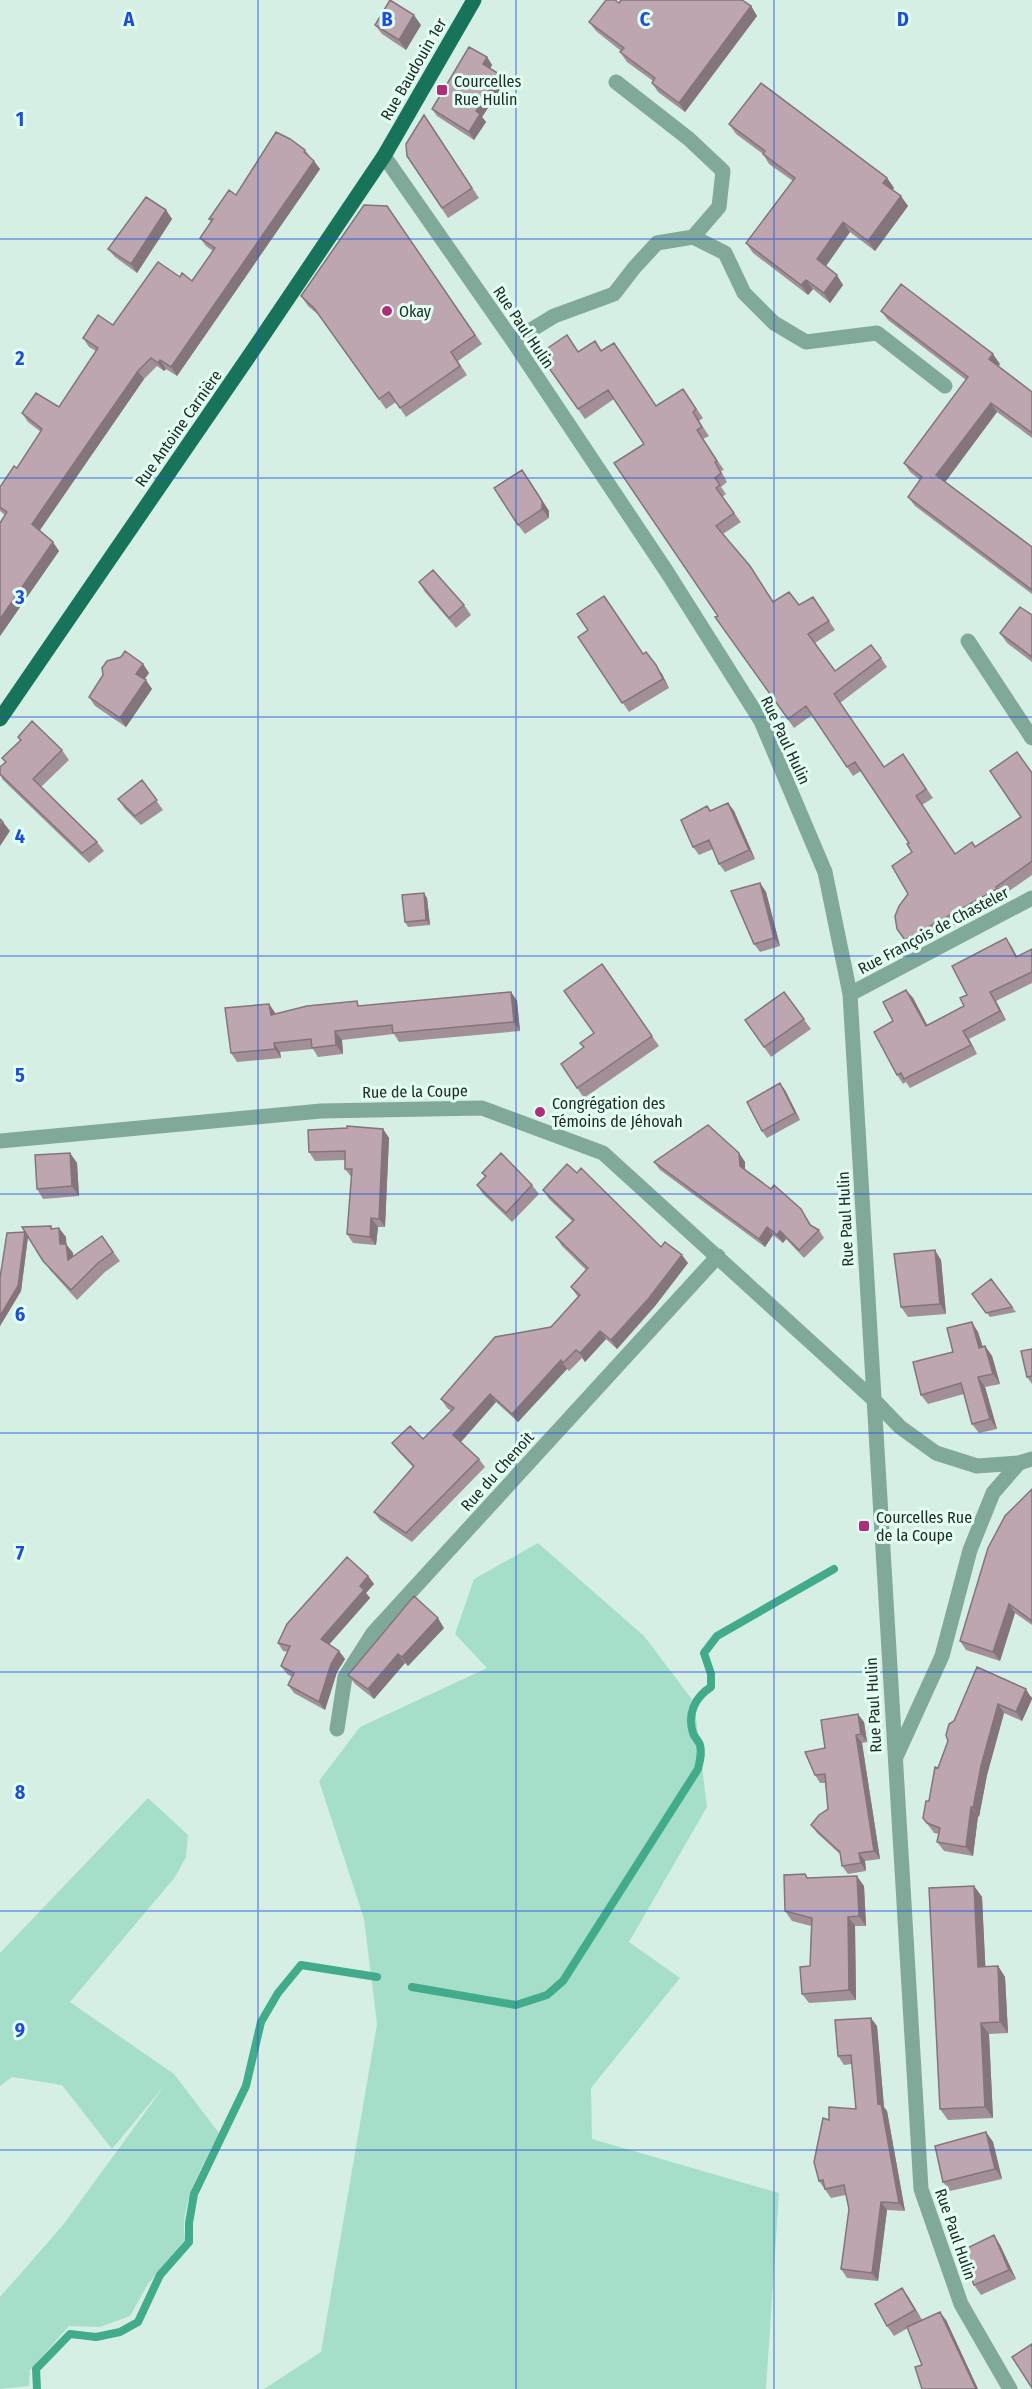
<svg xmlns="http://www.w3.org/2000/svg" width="1032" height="2389" font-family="'Fira Sans Condensed',sans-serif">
<rect width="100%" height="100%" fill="#d5efe5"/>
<!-- green -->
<path fill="#a5dfca" d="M538,1543L644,1636L694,1702L707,1807L629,1942L680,1978L591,2088L592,2139L779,2193L766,2389H264L321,2352L377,2024L364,1919L319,1781L360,1727L487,1668L455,1634L474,1579Z
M148,1798L188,1835L186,1857L175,1877L70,2002L174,2074L219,2133C204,2165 179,2202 185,2239L148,2284L130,2316L100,2327L69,2326L30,2370L29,2386L0,2389V2297L63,2225L165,2085L112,2149L62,2085L12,2077L0,2086V1953Z"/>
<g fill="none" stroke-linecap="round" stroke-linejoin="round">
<!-- stream -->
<path stroke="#42ab8b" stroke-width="8" d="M412,1987L516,2005L547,1995L563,1981L698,1769C700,1761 702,1753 700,1745C699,1741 694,1737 693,1733C687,1714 695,1697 711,1687V1674L704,1653L717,1636L834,1569
M37,2389L36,2369L70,2334L96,2337L120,2332L138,2322L160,2275L189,2242V2223L194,2194L246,2086L261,2022L278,1993L301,1965L377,1977"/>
<!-- minor -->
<path stroke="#81a99a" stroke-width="15" d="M616,82L689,139L723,171L719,207L693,237
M384,156L513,341L667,572L761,721L825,872L850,994L921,2189L961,2304L1010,2389
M513,341L554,316L614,294L634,268L657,243L693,237L725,253L744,293L774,323L806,342L877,333L945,386
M968,641L1032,738
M850,994L1032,898
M0,1141L321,1111L482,1108L603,1153L815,1346L873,1399L900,1427L936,1453L977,1466L1019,1463L1032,1459
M337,1729L345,1677L373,1633L718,1256
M896,1757L942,1656L970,1550L993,1493L1019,1463"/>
<!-- major -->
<path stroke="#17735a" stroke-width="15" d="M0,719L258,343L384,156L474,0"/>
</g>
<!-- wall -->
<path fill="#a38f97" d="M619,3L751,6L757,16L685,112L658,92L652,83L653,81L627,62L620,52L621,51L596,31L589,22Z
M375,25H421L406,50L382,34Z
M487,57L492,65L490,68L499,74L505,82L482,117L486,122L474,140L437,116L432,109Z
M729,124L887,178L894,188L892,190L908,206L875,251L850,232L825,266L843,285L830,303L813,289L808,295L753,253L746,243L793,181L769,164L763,154L736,134Z
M431,125L479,198L448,218L407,156Z
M305,150L320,169L177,376L166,369L164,371L157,366L144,379L39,531L59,551L0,636V523L5,515L0,511V487L17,468L41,432L28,422L22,413L59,407L96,351L89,347L83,338L113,325L180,277L192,281L213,251L206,246L200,238L211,222L209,219L236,195Z
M387,206L482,344L458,361L467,375L406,417L396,402L386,409L321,317L308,306L301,296Z
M166,210L172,219L137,273L115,257L108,249Z
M881,311L1000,364L998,366L1032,392V438L997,412L945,482L1032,547V594L915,506L908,497L920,480L910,472L904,463L966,380L888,320Z
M602,351L656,406L683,389L703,418L699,421L709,436L703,439L724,470L721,471L727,482L721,487L726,494L722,497L741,522L723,534L756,575L773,602L799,605L813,597L835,630L815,643L835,671L881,658L887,667L840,703L884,767L903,754L933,798L922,805L955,854L976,847L1021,817L1032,773V875L1002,896L1003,898L911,950L897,929L908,894L912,852L909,843L861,771L853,776L812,715L794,728L715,617L718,616L644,444L614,399L585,419L539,354Z
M529,480L549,511V518L525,534L518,525Z
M419,582L464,605L471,615L456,628L425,592Z
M1032,615V662L1007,643L1000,633Z
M578,637L643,654L662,674L669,688L629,712Z
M143,664L149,673L144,679L152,689L126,727L95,706L89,697Z
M18,737L62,750L69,760L41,787L97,842L104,851L89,863L3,780L0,775V767L5,762L20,740Z
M142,780L163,810L141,825L125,809L118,799Z
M728,803L734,811L755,859L725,872L719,864L713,849L699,855L693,847L707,806L711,811Z
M760,883L766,892L780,946L760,952L754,944Z
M427,898L430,925L408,927L405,922Z
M1006,938L1017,957L1032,949V983L996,1001L1006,1020L969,1039L977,1054L910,1088L906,1082L903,1084L897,1075L893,1021L906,990L913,998L927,1025L964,1006L967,995Z
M602,964L659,1046L584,1098L561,1064L584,1048L580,1043L594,1033Z
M511,992L517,1001L520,1031L399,1042L394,1034L342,1040L343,1054L318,1057L313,1049L280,1052L281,1058L237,1062L231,1053L269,1004L276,1014Z
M784,992L811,1029L771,1057L745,1020Z
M785,1090L800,1120L767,1138L762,1131Z
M383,1129L389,1138L385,1227H378L376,1245L353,1243L347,1234L352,1178L345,1169V1160L315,1161L309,1152Z
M70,1153L77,1163L79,1196L43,1199L37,1189Z
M739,1153L745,1162V1170L771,1189L801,1209L812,1226L819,1230L824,1238L804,1258L786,1239L783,1243L773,1235L765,1247L660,1170L654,1162Z
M482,1173L532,1185L539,1194L512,1222L483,1194L477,1185L485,1177Z
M543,1190L661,1247L688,1263L655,1306L617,1349L606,1339L585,1362L582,1358L569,1371L567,1369L518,1422L496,1402L461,1442L479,1459L485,1467L412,1542L380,1520L374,1512L413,1467L398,1451L392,1443L423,1439L451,1411L447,1408L441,1399L551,1327L578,1297L571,1287L586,1270L562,1246L556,1237L572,1221L549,1199Z
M51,1226L53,1229L66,1237V1244L73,1253V1257L102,1236L120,1261L105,1272L77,1300L50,1270L28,1237L21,1291L0,1326V1278L24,1232Z
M941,1260L946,1314L908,1317L901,1307Z
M991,1279L1016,1312L990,1317L972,1294Z
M978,1332L983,1347L985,1346L992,1356L1000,1384L985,1387L997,1429L979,1433L972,1424L964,1394L928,1404L921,1395L953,1352Z
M1032,1349V1384L1027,1377Z
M1032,1489V1625L1015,1613L1000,1661L966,1650L960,1641Z
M368,1576L374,1584L366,1593L370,1598L329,1644L339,1651L345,1659L337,1672L325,1710L294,1693L288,1685L292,1677L287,1674L281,1666L288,1652L283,1651L278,1643Z
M444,1628L408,1666L405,1663L374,1699L355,1684L348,1675Z
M977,1667L1032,1697V1699L1022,1721L1004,1713L987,1775L979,1817L978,1816L973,1856L944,1851L937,1842L939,1834L934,1833L923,1818L954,1721Z
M864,1722L867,1742L862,1743L880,1859L865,1861L866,1871L848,1874L842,1866L841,1855L817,1833L811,1825L828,1809L825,1783H820L815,1775L825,1748Z
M805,1874L808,1878L864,1886L866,1926H855L856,2000L809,2003L802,1994L810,1966L811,1926L792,1921L785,1911Z
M974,1886L982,1897L985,1966H998L1005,1977L1008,2033L989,2034L993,2118L948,2120L940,2109Z
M877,2026L884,2107L887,2111L905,2211L887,2210L878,2281L847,2278L841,2269L849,2209L846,2195L831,2198L819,2181L829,2120L856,2109L852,2064L844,2065L838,2056Z
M986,2132L993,2142L1002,2179L950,2191L943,2182Z
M994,2235L1000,2245L1016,2279L981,2295L974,2285Z
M902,2288L909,2298L922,2320H946L978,2389H922V2365L908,2328L894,2336L887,2326Z"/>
<!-- shaded-wall -->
<path fill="#84747b" d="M751,6L757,16L685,112L679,103Z
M414,15L421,25L406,50L399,40Z
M487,57L492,65L489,71L483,64Z
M499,74L505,82L482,117L486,122L474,140L469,132L476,111Z
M314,161L320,169L177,376L171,367Z
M887,178L894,188L890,193L883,183Z
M901,196L908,206L875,251L868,241Z
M166,210L172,219L137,273L131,264Z
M843,222L850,232L824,269L817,259Z
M837,275L843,285L830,303L824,293Z
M806,280L813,289L808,295L801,285Z
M993,354L1000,364L996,369L989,359Z
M160,360L166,369L164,371L158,363Z
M138,371L144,379L38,533L32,524Z
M991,403L997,412L943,485L936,475Z
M529,480L549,511V518L542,509Z
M53,542L59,551L0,636V619Z
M143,664L149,673L142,683L136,674Z
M656,665L662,674L669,688L663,679Z
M146,680L152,689L126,727L120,718Z
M728,803L734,811L755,859L749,850Z
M3,822L10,831L0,846V827Z
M760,883L766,892L780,946L774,938Z
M424,893L427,898L430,925L426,920Z
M1006,938L1012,947L1022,966L1016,957Z
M906,990L913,998L932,1034L926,1026Z
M511,992L517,1001L520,1031L514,1022Z
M990,992L996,1001L1006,1020L1000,1011Z
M269,1004L275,1013L278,1024L271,1015Z
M335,1031L342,1040L343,1054L336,1045Z
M963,1031L969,1039L977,1054L971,1045Z
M274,1043L280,1052L281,1058L275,1049Z
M780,1083L785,1090L800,1120L795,1113Z
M383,1129L389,1138L385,1227L379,1219Z
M70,1153L77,1163L79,1196L72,1186Z
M739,1153L745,1162V1175L740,1166Z
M371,1218L378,1227L376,1245L370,1237Z
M767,1227L773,1235L765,1247L759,1239Z
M59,1228L66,1237L67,1254L60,1244Z
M780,1231L786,1239L783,1243L777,1235Z
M25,1232L28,1237L21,1291L0,1326V1316Z
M66,1244L73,1253L75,1269L68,1260Z
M935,1250L941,1260L946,1314L940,1304Z
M682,1255L688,1263L655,1306L617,1349L611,1340Z
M972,1322L978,1332L986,1358L979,1348Z
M600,1331L606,1339L585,1362L580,1353Z
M985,1346L992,1356L1000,1384L993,1374Z
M561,1360L567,1369L518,1422L512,1414Z
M978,1377L985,1387L997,1429L990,1419Z
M490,1394L496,1402L459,1444L453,1435Z
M368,1576L374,1584L366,1593L370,1598L327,1647L321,1639L360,1586Z
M1009,1604L1015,1613L1000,1661L993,1652Z
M438,1618L444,1628L408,1666L402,1657Z
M339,1651L345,1659L337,1672L325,1710L319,1702L331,1664Z
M398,1654L405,1663L374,1699L368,1689Z
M1026,1689L1032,1699L1022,1721L1016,1712Z
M998,1704L1004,1713L987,1775L979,1817L973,1808L981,1766Z
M858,1714L864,1722L867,1742L861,1734Z
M856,1735L862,1743L880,1859L874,1851Z
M971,1807L978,1816L973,1856L966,1847Z
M859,1853L865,1861L866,1871L861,1863Z
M857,1876L864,1886L866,1926L859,1916Z
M974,1886L982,1897L986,1978L978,1967Z
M848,1917L855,1926L856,2000L849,1990Z
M998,1966L1005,1977L1008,2033L1000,2022Z
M871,2018L877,2026L884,2107L887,2111L905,2211L899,2203L878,2104Z
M981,2023L989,2034L993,2118L985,2107Z
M986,2132L993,2142L1002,2179L995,2169Z
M881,2202L887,2210L878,2281L872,2273Z
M994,2235L1000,2245L1016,2279L1009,2270Z
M902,2288L909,2298L922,2320L915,2310Z
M940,2312L946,2320L978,2389H976Z"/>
<!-- building -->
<path fill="#bda6b0" stroke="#84747b" stroke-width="1.5" d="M390,0L414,15L399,40L375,25Z
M606,0H615L619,3L621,0H742L751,6L679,103L652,83L655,78L620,52L624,48L589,22Z
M469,47L487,57L483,64L499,74L476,111L480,114L469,132L432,109Z
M761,83L887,178L883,183L901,196L868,241L843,222L817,259L837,275L824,293L806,280L801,285L746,243L795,178L763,154L765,151L729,124Z
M424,115L472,188L442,208L407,156L406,144Z
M276,132L290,139L305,150L304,152L314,161L171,367L160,360L158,363L151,358L138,371L90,440L32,524L53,542L0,619V523L7,512L0,507V487L14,466L17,468L41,431L42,429L22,413L36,393L59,407L98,348L83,338L98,315L113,325L158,262L180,277L182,273L192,281L215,248L200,238L213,219H209L229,190L236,195Z
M146,197L166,210L131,264L108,249Z
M364,205L387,206L475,335L451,352L460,366L400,408L389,392L379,399L314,308L301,296Z
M901,284L993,354L989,359L1032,392V433L991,403L936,475L1032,547V590L908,497L922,477L904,463L968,377L881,311Z
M567,335L578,352L595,341L601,351L614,343L656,406L683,389L696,409L693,412L702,427L697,430L717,461L715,462L721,473L715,478L720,485L716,488L734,513L716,526L750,566L773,602L789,592L799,605L813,597L829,621L808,634L835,671L871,645L881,658L834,694L884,767L903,754L926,789L916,796L955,854L972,842L975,847L1021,817L990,771L1017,752L1032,773V861L996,887L997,889L905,940L897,929L895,916L899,906L908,894L892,866L912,852L907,844L909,843L855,762L847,767L806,706L788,719L715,617L718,616L614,463L644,444L608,390L578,409L539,354Z
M522,470L542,501V509L518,525L494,488Z
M433,570L464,605L449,618L419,582Z
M604,596L643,654L646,652L656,665L663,679L622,703L578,637L588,630L577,614Z
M1020,607L1032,615V657L1000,633Z
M125,651L143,664L136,674L146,680L120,718L89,697L103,675L102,668L107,661L121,657Z
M32,721L62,750L33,779L97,842L82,853L0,774V767L6,762L2,758L21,740L18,737Z
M142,780L157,800L135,816L118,799Z
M728,803L749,850L719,864L709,840L693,847L681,820L707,806L710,811Z
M0,819L3,822L0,827Z
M760,883L774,938L754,944L731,891Z
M424,893L426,920L405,922L402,895Z
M1006,938L1016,957L1032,949V972L990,992L1000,1011L963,1031L971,1045L904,1079L901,1073L897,1075L874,1032L893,1021L883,1002L906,990L926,1026L964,1006L960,998L967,995L952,966Z
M602,964L652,1036L577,1088L561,1064L584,1047L580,1043L594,1033L564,991Z
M511,992L514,1022L393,1033L392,1025L335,1031L336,1045L312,1048L311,1039L274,1043L275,1049L231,1053L225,1008L269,1004L271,1015L307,1006L357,1001L358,1006Z
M784,992L804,1019L764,1047L745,1020Z
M780,1083L795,1113L762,1131L747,1102Z
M708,1125L739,1153L740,1166L771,1189L774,1185L801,1209L810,1225L819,1230L799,1250L780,1231L777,1235L767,1227L759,1239L654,1162Z
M347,1126L383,1129L379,1219L371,1218L370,1237L347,1234L352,1169H345V1151L309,1152L308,1130L347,1128Z
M70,1153L72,1186L37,1189L35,1155Z
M501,1153L532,1185L506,1213L477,1185L486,1176L482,1173Z
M567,1164L577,1173L581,1168L661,1247L665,1242L682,1255L649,1298L611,1340L600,1331L580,1353L576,1350L563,1363L561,1360L512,1414L490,1394L453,1435L479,1459L406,1533L374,1512L414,1466L392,1443L410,1426L423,1439L454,1408L441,1399L495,1337L551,1327L580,1295L571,1287L588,1268L556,1237L574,1220L543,1190Z
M51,1226V1229L59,1228L60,1244H66L68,1260L102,1236L113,1252L98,1263L71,1290L43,1261L22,1227Z
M25,1232L18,1286L0,1316V1278L7,1233Z
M935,1250L940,1304L901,1307L894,1254Z
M991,1279L1012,1307L986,1313L972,1294Z
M972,1322L979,1348L985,1346L993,1374L978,1377L990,1419L972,1424L961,1383L921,1395L913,1362L953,1352L947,1328Z
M1032,1349V1376L1027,1377L1021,1351Z
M1032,1489V1621L1009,1604L993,1652L960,1641L988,1548L1005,1516Z
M347,1557L368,1576L360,1586L364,1590L321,1639L339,1651L331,1664L319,1702L288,1685L294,1673L281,1666L290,1646L278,1643L287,1624Z
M414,1596L438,1618L402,1657L398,1654L368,1689L348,1675Z
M977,1667L1026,1689L1016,1712L998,1704L981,1766L973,1808L971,1807L966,1847L937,1842L940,1828L927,1823L923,1818L926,1801H929L935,1767L938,1768L948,1741L946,1735L949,1724L954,1721Z
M858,1714L861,1734L856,1735L874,1851L859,1853L861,1863L842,1866L840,1852L811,1825L819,1815L828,1809L825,1774L815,1775L805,1752L825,1748L821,1720Z
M805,1874L807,1878L857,1876L859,1916L848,1917L849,1990L802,1994L800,1967L810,1966L812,1918L785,1911L784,1875Z
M974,1886L978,1967L998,1966L1000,2022L981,2023L985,2107L940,2109L929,1888Z
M871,2018L878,2104L881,2103L899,2203L881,2202L872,2273L841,2269L849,2209L844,2185L825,2189L823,2180L819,2181L814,2162L823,2118L829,2120V2107L856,2109L851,2055L838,2056L835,2020Z
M986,2132L995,2169L943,2182L935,2146Z
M994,2235L1009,2270L974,2285L961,2251Z
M902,2288L915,2310L887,2326L875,2304Z
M940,2312L976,2389H922L915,2367L922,2365L907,2327Z
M1032,2344V2388L1012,2357Z"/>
<!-- grid -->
<path fill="none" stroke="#1d4ed8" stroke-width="1.5" stroke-opacity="0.55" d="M258,0V2389M516,0V2389M774,0V2389M0,239H1032M0,478H1032M0,717H1032M0,956H1032M0,1194H1032M0,1433H1032M0,1672H1032M0,1911H1032M0,2150H1032"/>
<!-- markers -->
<g fill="#ae2e7a" stroke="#e2fdf2" stroke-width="2">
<rect x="436" y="84" width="12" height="12" rx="3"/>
<circle cx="387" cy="311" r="6"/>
<circle cx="540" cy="1112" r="6"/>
<rect x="858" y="1520" width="12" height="12" rx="3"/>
</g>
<g text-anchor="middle" stroke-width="6" stroke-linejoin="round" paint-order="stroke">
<!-- street labels -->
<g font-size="16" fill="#222c28" stroke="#e2fdf2">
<text transform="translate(413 69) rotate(-60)" y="6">Rue Baudouin 1er</text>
<text transform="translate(524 327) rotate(56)" y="6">Rue Paul Hulin</text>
<text transform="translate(178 428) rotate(-55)" y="6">Rue Antoine Carnière</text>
<text transform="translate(786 740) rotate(65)" y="6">Rue Paul Hulin</text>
<text transform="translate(933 930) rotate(-28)" y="6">Rue François de Chasteler</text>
<text transform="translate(415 1091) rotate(-1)" y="6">Rue de la Coupe</text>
<text transform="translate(845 1219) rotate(-93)" y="6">Rue Paul Hulin</text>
<text transform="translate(497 1471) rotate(-48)" y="6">Rue du Chenoit</text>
<text transform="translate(873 1705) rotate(-93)" y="6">Rue Paul Hulin</text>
<text transform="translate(956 2234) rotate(71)" y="6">Rue Paul Hulin</text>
</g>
<!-- poi labels -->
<g font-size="16" fill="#222c28" stroke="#e2fdf2" text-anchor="start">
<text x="454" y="87">Courcelles<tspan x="454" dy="18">Rue Hulin</tspan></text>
<text x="399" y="317">Okay</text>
<text x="552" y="1109">Congrégation des<tspan x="552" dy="18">Témoins de Jéhovah</tspan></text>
<text x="876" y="1523">Courcelles Rue<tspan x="876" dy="18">de la Coupe</tspan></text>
</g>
</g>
<g font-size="20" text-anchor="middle" font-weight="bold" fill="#1d4ed8" stroke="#e2fdf2" stroke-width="6" stroke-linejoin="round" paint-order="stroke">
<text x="129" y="26">A</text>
<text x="387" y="26">B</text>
<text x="645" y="26">C</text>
<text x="903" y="26">D</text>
<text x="20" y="126">1</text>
<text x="20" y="365">2</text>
<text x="20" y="604">3</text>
<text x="20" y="843">4</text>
<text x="20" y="1082">5</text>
<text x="20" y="1321">6</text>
<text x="20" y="1560">7</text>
<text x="20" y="1799">8</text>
<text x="20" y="2037">9</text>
</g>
</svg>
